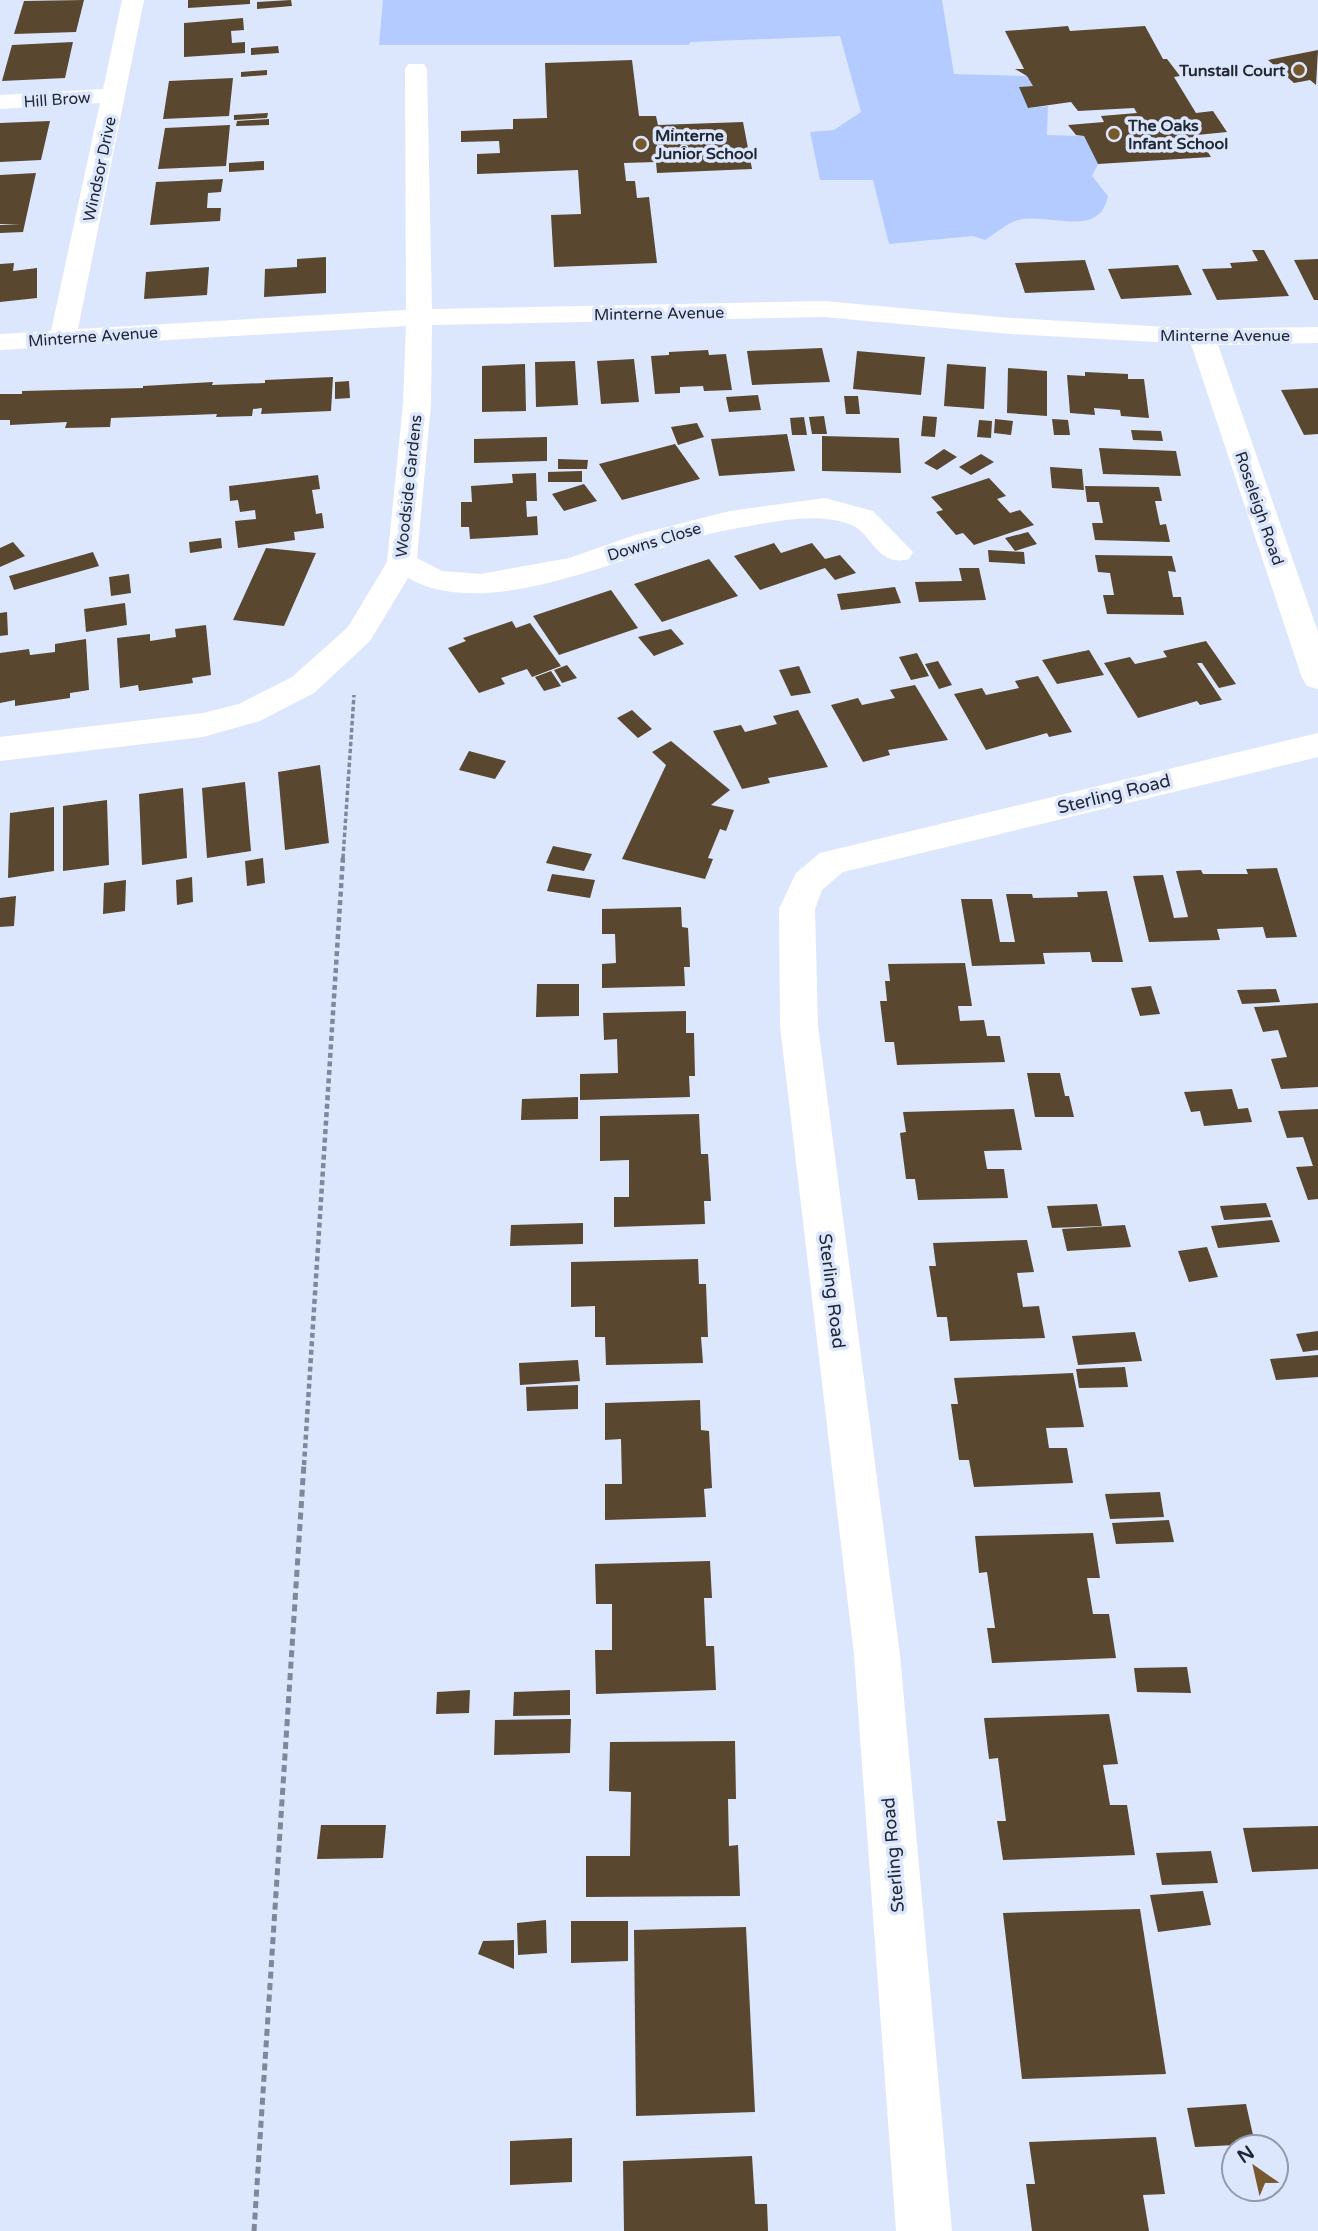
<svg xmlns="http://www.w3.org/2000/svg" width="1318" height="2231" font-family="'Varela Round',sans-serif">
<rect width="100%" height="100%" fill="#dce7fe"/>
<!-- green -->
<path fill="#b3cbfe" d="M383,0H942L954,74L1027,76L1033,86L1020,87L1028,108L1048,106L1047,135L1084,136L1098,164L1092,176L1108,196C1099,240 1049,212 1018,220C1007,223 995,234 985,240L973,236L889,244L873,180H820L810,132L834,130L861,112L840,36L691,42L688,45H379Z"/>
<!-- building -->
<path fill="#594730" d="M84,0L76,32L14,34L24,1Z
M188,0H250V4L188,8Z
M291,0L292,6L257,9V2Z
M243,18L244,30L231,31L232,43L245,42V53L184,57V23Z
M1068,26L1070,31L1145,26L1163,59H1167L1180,76L1174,77L1196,113L1213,111L1227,132L1197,135L1211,157L1098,164L1084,136L1076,135L1068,125L1104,122L1101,116L1137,113L1134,108L1078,111L1071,102L1028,108L1019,87L1033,86L1027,76L1015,69H1024L1005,31Z
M73,42L65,78L2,81L12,45Z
M278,46L279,53L251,55V48Z
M1318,50L1316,85L1310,80L1294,83L1268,60Z
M632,60L639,116H656L658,125L743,122L752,169L657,173L656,162L624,163L626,181H635L637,198L649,197L657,263L554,267L551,215L581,214L578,170L477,174V154L500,153L499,141L461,142V131L513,129V119L547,118L545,63Z
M267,70V75L241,77V72Z
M233,78L229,116L163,119L169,81Z
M268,113L267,118L234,120V115Z
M269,119V125L236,126L237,121Z
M50,121L41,160L0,162V123Z
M230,125L226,166L158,169L165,128Z
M264,161V170L229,172V163Z
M36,173L23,232L0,233V225L20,224H0V175Z
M223,179L221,192L208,193L207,208H221L220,221L150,225L156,182Z
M1252,250H1264L1289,296L1217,300L1202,269L1232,268L1230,263L1258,261Z
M326,257V293L264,297L265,269L297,267V259Z
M1318,259V300H1314L1294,260Z
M1085,260L1095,290L1025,293L1015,263Z
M14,263L13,271L37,268V298L0,302V264Z
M1178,265L1192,295L1121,299L1108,269Z
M209,267L207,295L144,299L146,272Z
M822,348L830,382L752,385L747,351Z
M708,350L709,355L726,354L732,390L704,391L703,386L680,387V393L655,394L651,356L669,355V352Z
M857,351L925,357L921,395L853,389Z
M634,359L639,402L601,404L597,361Z
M575,361L578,405L536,407L535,362Z
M525,364L526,411L482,412V366Z
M947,364L986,367L984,409L944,406Z
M1008,368L1047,371V416L1007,413Z
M1085,372L1128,374V379H1144L1149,418L1121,416L1120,410L1094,408L1095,415L1070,413L1067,375L1085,376Z
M333,377L331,411L261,414L262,408L253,409L252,416L216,417L217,414L111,418L110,427L65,428L67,422L10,425V420H0V394H22V391L143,388V386L213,382L212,385L265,383V380Z
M349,381L350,398L335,399V382Z
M1318,388V434L1304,435L1281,390Z
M758,395L761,410L729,412L726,397Z
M844,396H858L860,414H846Z
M824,416L827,434H812L809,417Z
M923,416L937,417L935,437L921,436Z
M804,417L807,435H792L790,418Z
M995,419L1013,421L1011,435L994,433Z
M1052,419L1068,420L1070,435H1054Z
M979,420L992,421L991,438L977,437Z
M697,423L704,437L678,445L671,427Z
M1131,430L1161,431L1163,441L1133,440Z
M787,434L795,471L719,476L711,439Z
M822,436L899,438L901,473L822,471Z
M547,437V461L474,463V439Z
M675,444L700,479L622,500L599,464Z
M1099,448L1176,451L1181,476L1103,474Z
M944,449L957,457L937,470L924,463Z
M981,454L994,462L971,475L959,467Z
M558,459L588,460L587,469H558Z
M1050,467L1082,469L1084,490L1052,488Z
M582,471V482H548V472Z
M536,473L537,501H526L527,517L537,516L538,535L470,539L469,527H461V502H472L471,486L513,483L512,474Z
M318,475L320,489L312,490L316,514L322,513L324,528L294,532L295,540L238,548L235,521L256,519L255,510L240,512L238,500L230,501L229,486Z
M989,478L1006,496L997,499L1010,513L1020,510L1034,525L974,545L963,533L956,535L936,512L943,510L931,497Z
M584,484L597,501L564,511L552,494Z
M1085,486L1159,487L1162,501H1155L1160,525L1166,524L1170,542L1095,540L1092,523H1103L1099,502H1087Z
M1028,532L1037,544L1015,551L1005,538Z
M221,538L222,548L190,553L189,542Z
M13,542L25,556L0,567V548Z
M774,543L781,553L812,543L825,559L840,555L856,573L835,580L825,568L760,590L734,556Z
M266,548L316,553L284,626L233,620Z
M988,550L1024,552L1025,564L989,562Z
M93,552L99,566L14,590L9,576Z
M1095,555L1172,556L1176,572L1168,571L1173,597H1181L1184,615L1107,614L1103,595H1114L1110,573L1098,572Z
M709,559L738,596L662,622L634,584Z
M959,568H979L986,600L919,602L915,582L962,581Z
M129,574L131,593L111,596L109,577Z
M895,587L901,603L841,610L837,594Z
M611,590L638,628L559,655L533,616Z
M125,603L127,625L86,632L84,609Z
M7,612L8,635L0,636V613Z
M512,621L516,628L530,623L561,666L532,677L527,669L501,678L505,684L479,693L448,648L466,641L463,638Z
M206,625L211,675L192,678L193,683L139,691L138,685L120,688L117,638L150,634V641L176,637L175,629Z
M671,629L684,644L654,656L638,637Z
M86,639L89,690L70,693V698L15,706V700L0,703V653L29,649L30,655L55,652V644Z
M1206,641L1236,684L1219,688L1202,663H1197L1222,700L1200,705L1197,701L1138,718L1104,663L1130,657L1135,664L1167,657L1163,651Z
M1089,650L1104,675L1057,684L1042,660Z
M917,653L929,676L911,680L899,657Z
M938,661L952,685L939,689L925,664Z
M567,665L577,678L562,683L554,670Z
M799,666L811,693L791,696L779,670Z
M551,671L561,686L544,691L535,677Z
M1038,676L1072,732L1049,737L1047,733L986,750L954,694L982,688L986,695L1019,688L1015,681Z
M915,685L948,740L888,750L890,755L863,762L831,705L858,698L862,705L895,698L890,690Z
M632,710L652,729L638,738L617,718Z
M798,710L828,767L768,778L770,783L742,789L713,731L741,725L745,732L777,724L773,716Z
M671,741L730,790L711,805L734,810L726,831L720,829L708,858L713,859L705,879L622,859L666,765L652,752Z
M469,751L506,761L495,779L459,770Z
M320,765L329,843L285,850L278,772Z
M245,782L251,851L207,858L202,788Z
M183,788L187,858L142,865L139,794Z
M107,800L109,865L63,871V806Z
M54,807V871L8,878L10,813Z
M553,846L592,854L584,871L546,863Z
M263,858L265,883L247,886L245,861Z
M1277,868L1297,937L1266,938L1263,927L1217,929L1220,940L1149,942L1133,876L1163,875L1174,918L1188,917L1176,871L1201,870L1203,874H1248L1246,869Z
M552,874L595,880L590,898L547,891Z
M192,877L193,902L177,905L176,880Z
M126,880L125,911L103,914L104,883Z
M1107,891L1123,962H1092L1090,952L1043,953L1045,964L972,966L961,899H992L1000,942H1015L1006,894H1032L1033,898L1078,897L1077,892Z
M16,896L14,926L0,927V898Z
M681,907L682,927L688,928L690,967H684L685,986L602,988V964L616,963L615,934H602V909Z
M965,963L972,1006H958L960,1021L984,1020L987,1036H1000L1005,1062L897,1065L894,1042H885L880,1001H887L885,981H890L888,964Z
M537,984H579V1016L536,1017Z
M1151,986L1160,1014L1140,1016L1131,988Z
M1276,989L1280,1002L1242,1004L1237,990Z
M1318,1003V1087L1281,1089L1271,1059L1287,1057L1278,1030L1263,1032L1254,1007Z
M686,1011V1033H694L695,1076H689L690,1097L580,1100V1074L618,1073L617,1039L604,1040L603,1013Z
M1027,1073H1060L1065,1096H1069L1074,1117H1035Z
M1232,1089L1238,1109L1248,1108L1252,1122L1204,1126L1200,1111L1191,1112L1184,1092Z
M578,1097V1119L521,1120L522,1099Z
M1014,1109L1022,1150L984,1151L987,1169H1004L1008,1198L918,1200L915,1179H906L900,1133L906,1132L903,1112Z
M1318,1109V1199L1308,1200L1296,1167L1313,1166L1303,1137L1287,1138L1278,1111Z
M699,1114L701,1154H708L711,1201H704L705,1224L614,1227V1197H629V1160L600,1161V1116Z
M1266,1203L1271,1217L1224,1220L1220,1206Z
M1097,1204L1102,1226L1052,1228L1047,1206Z
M1272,1220L1280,1242L1218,1248L1211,1226Z
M583,1223V1244L510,1246L511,1225Z
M1125,1225L1131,1247L1067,1251L1062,1229Z
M1027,1240L1034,1272L1017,1273L1023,1307L1039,1306L1045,1338L950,1341L947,1317H937L929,1266H936L933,1243Z
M1207,1247L1218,1277L1189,1282L1178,1251Z
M698,1259L699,1284H706L708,1337H701L703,1363L606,1365L605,1337H595V1306L571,1307V1262Z
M1318,1331V1350L1303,1352L1296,1334Z
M1135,1332L1142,1361L1078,1365L1072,1336Z
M1318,1355V1377L1276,1380L1270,1359Z
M578,1360L580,1381L520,1385L519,1363Z
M1125,1367L1128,1387L1079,1388L1076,1369Z
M1073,1373L1084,1427L1046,1428L1049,1448H1067L1073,1483L974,1487L969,1460H959L951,1404H958L954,1378Z
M578,1385V1409L527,1411L526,1387Z
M700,1400L701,1430L709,1431L712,1488L704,1489L706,1517L605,1520V1484H622L621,1439L605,1440V1403Z
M1160,1492L1164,1517L1110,1519L1105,1494Z
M1169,1520L1174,1542L1116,1544L1112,1523Z
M1093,1533L1100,1578H1087L1093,1614H1109L1116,1658L992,1663L987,1628H995L987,1572L979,1573L975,1536Z
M710,1561L712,1598H704L706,1646H714L716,1690L596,1694L595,1650H612V1604H596L595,1564Z
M1187,1667L1191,1693L1137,1692L1134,1668Z
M470,1690L469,1713L436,1714L437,1692Z
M570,1690V1715L513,1716L514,1692Z
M1109,1714L1118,1764L1103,1765L1110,1805H1127L1135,1855L1003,1860L997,1821H1006L998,1758L989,1759L984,1718Z
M571,1719L570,1753L494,1755L495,1720Z
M735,1741L736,1799H728L729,1846L738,1845L740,1896L586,1897V1856H630L631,1792L609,1791L610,1742Z
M321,1825H386L383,1858L317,1859Z
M1318,1826V1869L1252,1872L1243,1828Z
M1211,1851L1218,1883L1162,1885L1156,1853Z
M1203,1891L1211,1925L1158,1932L1150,1895Z
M1140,1909L1166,2074L1022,2079L1003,1913Z
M546,1920L547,1953L518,1955L517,1923Z
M571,1921H628V1961L571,1963Z
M746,1927L755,2112L636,2116L634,1930Z
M514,1940V1969L478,1954L483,1941Z
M1246,2104L1255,2144L1195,2147L1187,2108Z
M1156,2137L1165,2194L1143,2195L1149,2231H1032L1026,2184H1035L1029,2142Z
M572,2138V2182L510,2185V2141Z
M752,2156L755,2204H767L768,2231H624L623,2161Z"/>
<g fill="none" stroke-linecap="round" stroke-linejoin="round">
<!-- path-far2 -->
<path stroke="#7f8798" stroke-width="3.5" stroke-dasharray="4.5 2.5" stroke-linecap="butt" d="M343,858L354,695"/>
<!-- path-far1 -->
<path stroke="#7f8798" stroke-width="4.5" stroke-dasharray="5 3.5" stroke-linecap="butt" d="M304,1465L343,857"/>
<!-- path -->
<path stroke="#7f8798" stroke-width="5" stroke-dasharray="7 4.5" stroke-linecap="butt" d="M254,2231L304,1463"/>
<!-- minor -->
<path fill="#fff" fill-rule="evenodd" d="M122,0H144L78,329L406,310L405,69L408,64H424L427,69L432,309L824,301L1010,318L1202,329L1318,327V343L1218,345L1318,632V689L1307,686L1302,678L1191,344L1010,334L824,317L432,325L431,404L417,558L442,571L481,574L569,558L635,535L730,511L825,498L873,511L913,552L909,559C876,568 873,532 849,524C813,511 769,523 733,529C642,544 494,627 408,578L370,641L314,693L260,721L203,737L0,761V737L203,713L239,704L292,677L348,627L387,562L403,404L406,326L0,350V334L51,331L100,103L0,109V95L103,89Z
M1318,733V757L843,872L822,890L815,909L818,1026L900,1655L952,2231H896L854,1655L780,1026L779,909L796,873L820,853Z"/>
</g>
<!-- markers -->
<g fill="#78592e" stroke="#dce7fe" stroke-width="2.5">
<circle cx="1299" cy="70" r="7"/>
<circle cx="1114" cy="134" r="7"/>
<circle cx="641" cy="144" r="7"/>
</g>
<g text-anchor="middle" stroke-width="7" stroke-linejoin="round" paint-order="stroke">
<!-- far-poi labels -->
<g font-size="16" font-weight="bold" fill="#222732" stroke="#dce7fe" text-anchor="start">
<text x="1285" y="76" text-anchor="end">Tunstall Court</text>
<text x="1128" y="131">The Oaks<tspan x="1128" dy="18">Infant School</tspan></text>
<text x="655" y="141">Minterne<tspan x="655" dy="18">Junior School</tspan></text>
</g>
<!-- far-street labels -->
<g font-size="16" fill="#222732" stroke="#dce7fe">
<text transform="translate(57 99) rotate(-4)" y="6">Hill Brow</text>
<text transform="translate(99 169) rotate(-78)" y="6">Windsor Drive</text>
<text transform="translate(659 313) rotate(-1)" y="6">Minterne Avenue</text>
<text x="1225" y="341">Minterne Avenue</text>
<text transform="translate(93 336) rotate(-4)" y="6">Minterne Avenue</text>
<text transform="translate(408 486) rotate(-84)" y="6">Woodside Gardens</text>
<text transform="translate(1260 508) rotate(71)" y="6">Roseleigh Road</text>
<text transform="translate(654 541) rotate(-17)" y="6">Downs Close</text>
</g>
<!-- street labels -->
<g font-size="18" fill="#222732" stroke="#dce7fe">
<text transform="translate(1114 794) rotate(-14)" y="6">Sterling Road</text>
<text transform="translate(832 1291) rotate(83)" y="6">Sterling Road</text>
<text transform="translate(893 1855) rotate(-95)" y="6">Sterling Road</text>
</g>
</g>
<!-- north arrow -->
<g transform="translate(1255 2168) rotate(326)"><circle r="33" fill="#dce7fe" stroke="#929aac" stroke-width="2"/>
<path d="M0-5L12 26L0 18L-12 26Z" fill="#78592e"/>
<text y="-10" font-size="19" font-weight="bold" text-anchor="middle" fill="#222732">N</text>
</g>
</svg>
